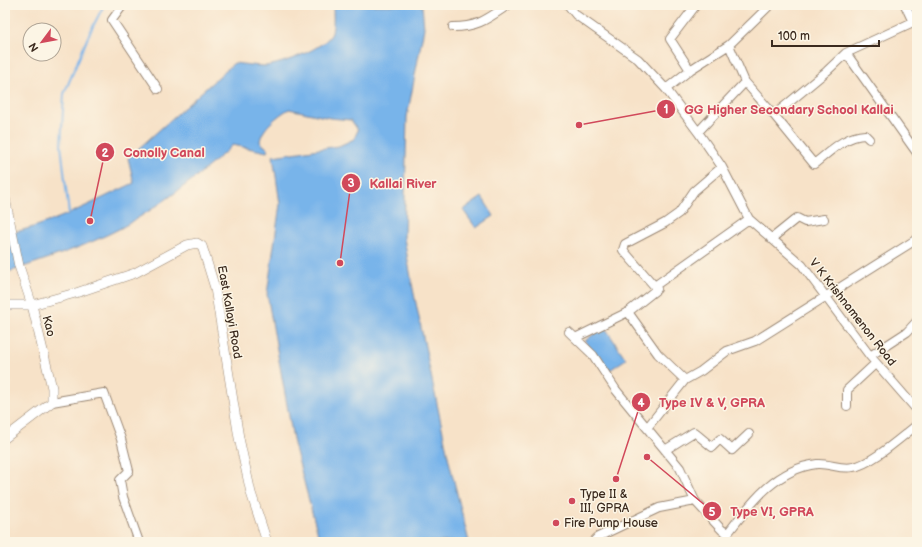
<svg xmlns="http://www.w3.org/2000/svg" width="922" height="547" font-family="'Balsamiq Sans',sans-serif">
<rect width="100%" height="100%" fill="#fcf5e5"/>
<filter id="ink" filterUnits="userSpaceOnUse"><feTurbulence type="fractalNoise" baseFrequency=".025" numOctaves="2"/><feDisplacementMap in="SourceGraphic" scale="8" xChannelSelector="R" yChannelSelector="G"/><feConvolveMatrix kernelMatrix="1 2 1 2 8 2 1 2 1" color-interpolation-filters="sRGB"/></filter>
<filter id="wash" filterUnits="userSpaceOnUse"><feTurbulence type="fractalNoise" baseFrequency=".012" numOctaves="4" result="noise"/><feDisplacementMap in="SourceGraphic" scale="16" xChannelSelector="R" yChannelSelector="G"/><feGaussianBlur stdDeviation="0.9" result="paint"/><feColorMatrix in="noise" values="0 0 0 0 0 0 0 0 0 0 0 0 0 0 0 0 0 1.4 0 .05"/><feComposite in="paint" operator="in"/></filter>
<g filter="url(#wash)">
<rect width="100%" height="100%" fill="#f7e2c8"/>
<!-- water -->
<path fill="#78b4ea" stroke="#5a6f84" d="M333,5H422L424,28L407,117L404,238L413,289L449,461L469,542H320L294,444L267,294L280,204L273,156L339,146L354,139L358,130L351,120L330,118L289,109C277,116 261,129 260,142L268,149L267,152L233,145C199,176 162,205 121,228C85,247 44,260 5,273V234C50,226 93,202 134,183L128,158L234,63C244,64 255,66 265,66C280,65 326,48 332,33C334,25 333,13 333,5Z
M482,197L494,216L476,228L463,210Z
M604,326L626,359L607,372L585,341Z"/>
<g fill="none" stroke-linecap="round" stroke-linejoin="round">
<!-- stream -->
<path stroke="#78b4ea" stroke-width="2" d="M69,214L61,145L64,94L90,32L104,5"/>
</g>
</g>
<g filter="url(#ink)">
<g fill="none" stroke-linecap="round" stroke-linejoin="round">
<!-- minor casing -->
<g stroke="#998673" stroke-width="10">
<path id="minor" d="M123,5L112,20L158,89
M568,5L576,15L638,59L666,89
M696,5L670,39L690,70L666,89L698,132L722,167L749,219L802,265L870,356L917,410
M453,27C478,27 487,19 508,5
M729,45L745,82
M846,53L917,153
M690,70L729,45L770,5
M774,115L814,164C831,151 844,136 865,135L869,139
M698,132L745,82L774,115L827,71L846,53L913,22L905,5
M722,167L694,191L679,213L665,223L625,244L623,250L657,289L628,312L658,354L685,380L647,428L680,468L695,501L722,530L728,533L726,542
M771,239L797,218L805,222L824,219
M656,285L749,219
M569,332L593,355L616,390L647,428
M575,338L628,312
M870,356L907,332L917,321
M685,380L701,371L727,351L755,341L917,239
M52,402L104,393L121,439L129,471L120,480L123,497L139,542
M847,406V390L876,363
M665,450L694,432L712,447L720,439L732,450L749,434
M728,533C751,503 776,469 817,464C829,463 841,470 853,467C872,464 901,437 917,425
M593,542L598,537L659,508L695,501"/>
</g>
<!-- tertiary casing -->
<g stroke="#998673" stroke-width="10">
<path id="tertiary" d="M5,198L19,266L32,305L52,388V402L5,438
M5,305H32L79,292L135,273L187,245L197,243L202,246L215,288L239,438L251,493L267,542"/>
</g>
<!-- minor -->
<use href="#minor" stroke="#fff" stroke-width="8"/>
<!-- tertiary -->
<use href="#tertiary" stroke="#fff" stroke-width="9"/>
</g>
</g>
<!-- markers -->
<g fill="#d1495b" stroke="#fcf5e5" stroke-width="1.5">
<circle cx="572" cy="501" r="4"/>
<circle cx="556" cy="523" r="4"/>
</g>
<g text-anchor="middle" stroke-width="3" stroke-linejoin="round" paint-order="stroke">
<!-- street labels -->
<g font-size="12" fill="#3b2a1e" stroke="#fcf5e5">
<text transform="translate(230 312) rotate(80)" y="4">East Kallayi Road</text>
<text transform="translate(853 312) rotate(52)" y="4">V K Krishnamenon Road</text>
<text transform="translate(49 326) rotate(76)" y="4">Kao</text>
</g>
<!-- poi labels -->
<g font-size="12" fill="#3b2a1e" stroke="#fcf5e5" text-anchor="start">
<text x="580" y="498">Type II &amp;<tspan x="580" dy="14">III, GPRA</tspan></text>
<text x="564" y="527">Fire Pump House</text>
</g>
</g>
<!-- callouts -->
<path fill="none" stroke="#d1495b" stroke-width="1.5" d="M579 125L666 109M90 221L105 152M340 263L351 183M616 479L641 402M647 457L712 511"/>
<g fill="#d1495b" stroke="#fcf5e5" stroke-width="1.5">
<circle cx="579" cy="125" r="4"/>
<circle cx="90" cy="221" r="4"/>
<circle cx="340" cy="263" r="4"/>
<circle cx="616" cy="479" r="4"/>
<circle cx="647" cy="457" r="4"/>
<circle cx="666" cy="109" r="10"/>
<circle cx="105" cy="152" r="10"/>
<circle cx="351" cy="183" r="10"/>
<circle cx="641" cy="402" r="10"/>
<circle cx="712" cy="511" r="10"/>
</g>
<g font-size="12" text-anchor="middle" font-weight="bold" fill="#fff">
<text x="666" y="113">1</text>
<text x="105" y="157">2</text>
<text x="351" y="187">3</text>
<text x="641" y="407">4</text>
<text x="712" y="516">5</text>
</g>
<g font-size="13" text-anchor="middle" font-weight="bold" fill="#d1495b" stroke="#fcf5e5" stroke-width="3" stroke-linejoin="round" paint-order="stroke">
<text x="789" y="114">GG Higher Secondary School Kallai</text>
<text x="164" y="157">Conolly Canal</text>
<text x="403" y="188">Kallai River</text>
<text x="712" y="407">Type IV &amp; V, GPRA</text>
<text x="772" y="516">Type VI, GPRA</text>
</g>
<!-- margin -->
<rect width="922" height="547" fill="none" stroke="#fcf5e5" stroke-width="20"/>
<!-- north arrow -->
<g transform="translate(42 42) rotate(238)"><circle r="19" fill="#fcf5e5" stroke="#afa495"/>
<path d="M0-3L7 15L0 10L-7 15Z" fill="#d1495b"/>
<text y="-6" font-size="11" font-weight="bold" text-anchor="middle" fill="#3b2a1e">N</text>
</g>
<!-- scale -->
<path d="M772 40v6h107v-6" fill="none" stroke="#3b2a1e" stroke-width="2"/>
<text x="778" y="40" font-size="12" fill="#3b2a1e" stroke="#fcf5e5" stroke-width="3" paint-order="stroke">100 m</text>
</svg>
